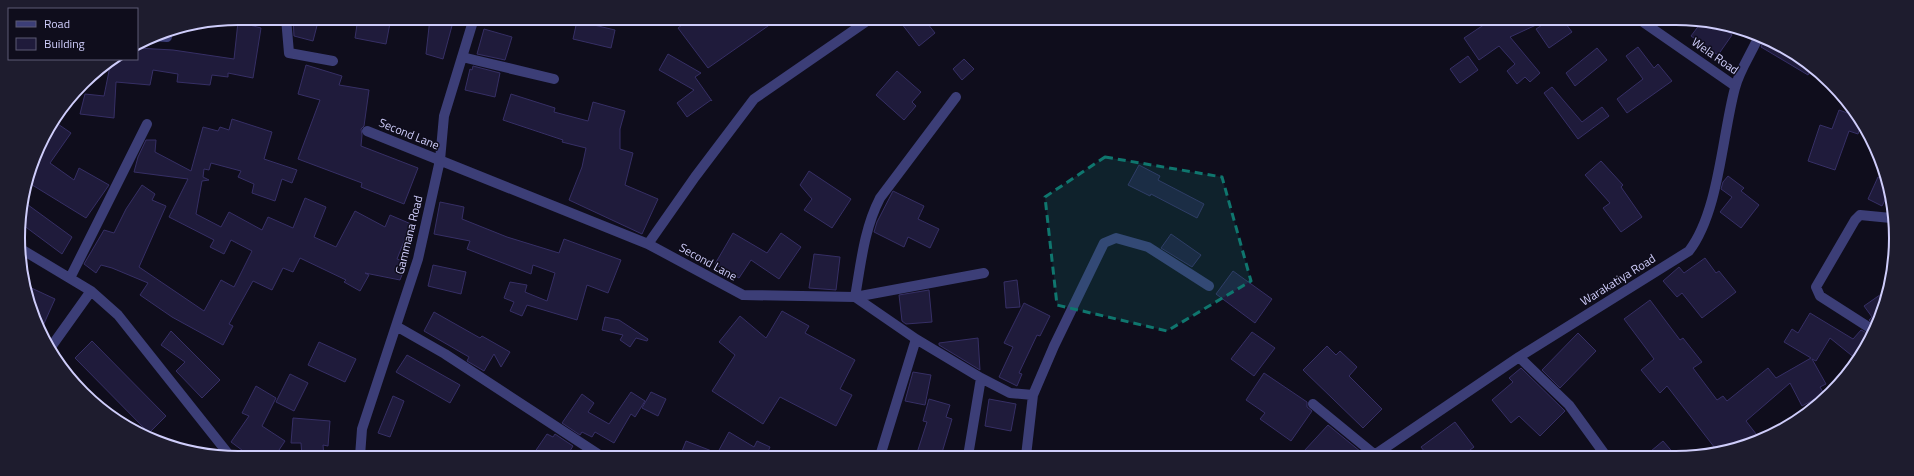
<svg xmlns="http://www.w3.org/2000/svg" width="1914" height="476" font-family="'Titillium Web',sans-serif">
<rect width="100%" height="100%" fill="#0f0d1c"/>
<!-- building -->
<path fill="#1f1b3b" stroke="#362f65" d="M293,18H319L313,41L294,36Z
M358,18H391L386,44L355,38Z
M430,18L453,22L443,59L426,54Z
M690,19H778L708,68L678,28Z
M898,19H924L935,33L919,46Z
M1491,20H1547L1510,37L1540,73L1530,82L1525,77L1517,84L1507,71L1515,64L1499,46L1479,60L1464,38Z
M1550,20H1563L1572,32L1549,48L1536,29Z
M1703,20L1718,24L1732,35L1718,55L1691,36Z
M577,21L615,30L611,48L573,39Z
M238,22L261,28L253,78L228,73V77L212,75L210,85L177,82L178,74L153,70L150,85L116,82L114,118L80,114L85,94L104,96L111,61L115,59H137V48L173,50L234,59Z
M484,29L512,37L505,60L477,54Z
M1764,40L1786,48L1811,70L1808,75L1761,47Z
M1638,47L1654,68L1658,64L1672,81L1627,113L1617,99L1643,79L1626,56Z
M1597,48L1607,60L1575,86L1566,73Z
M668,54L701,73L695,77L712,101L711,100L687,117L677,103L694,90L659,70Z
M1468,56L1478,70L1460,83L1450,69Z
M964,59L974,69L962,80L953,69Z
M306,65L342,76L339,85L369,90L364,126L361,129L362,135L361,146L418,168L404,204L361,187L362,183L298,159L320,100L298,94Z
M473,66L500,73L495,97L465,90L470,69L472,70Z
M897,71L921,92L912,102L916,106L904,120L876,95Z
M1552,87L1582,122L1602,107L1609,116L1578,139L1544,93Z
M511,94L555,108L554,112L588,121L593,102L625,111L620,129V149L633,153L625,185L658,199L642,234L569,200L582,167L586,148L562,142L563,140L503,120Z
M1839,110L1856,116L1861,125L1858,134L1849,131L1835,170L1808,161L1820,125L1832,129Z
M232,119L272,132L264,159L297,170L292,183L282,179L275,201L252,193L254,184L238,177L241,171L211,163L209,170L204,169L203,177L209,180L202,181L196,214L221,227L229,212L262,230L268,217L293,228L305,198L326,207L314,237L336,247L355,211L385,227L390,215L411,224L397,259L407,262L400,280L365,273L369,275L360,291L344,282L346,280L300,258L293,272L283,268L272,290L253,281L229,324L233,326L223,345L172,317L140,295L148,283L112,268L101,265L96,273L84,264L104,230L114,233L126,209L142,185L155,194L152,200L166,206L139,267L204,311L221,280L234,287L252,251L231,240L224,254L210,247L214,240L169,217L188,179L134,172L138,157L146,140H156L155,152L191,171L203,127L218,131L220,127L229,130Z
M55,122L71,133L50,163L74,180L79,168L109,185L86,218L29,183L41,141Z
M1601,161L1623,185L1621,187L1642,217L1621,232L1603,208L1610,203L1585,175Z
M1139,165L1160,176L1158,180L1204,204L1197,218L1151,194L1150,196L1128,185Z
M809,171L851,199L832,228L804,210L812,199L800,185Z
M1728,176L1744,188L1741,191L1759,205L1741,228L1720,212L1732,197L1721,189L1723,182Z
M1878,177L1889,182V192L1882,206L1868,199Z
M893,191L924,206L918,219L939,229L930,248L908,237L904,247L874,232L877,222Z
M24,202L72,237L62,254L19,222Z
M440,202L464,207L462,219L507,237L559,253L564,239L621,260L608,293L587,285L577,320L527,305L522,316L510,311L514,302L504,298L510,282L527,285L525,292L547,301L555,273L533,265L531,274L467,249L470,241L434,234Z
M733,233L767,253L781,233L801,247L779,279L751,260L739,278L715,264Z
M1171,234L1201,255L1192,267L1161,248Z
M814,254L840,257L836,290L809,288Z
M1705,258L1716,273L1719,271L1736,292L1702,318L1682,293L1677,297L1663,281L1679,267L1684,273Z
M433,265L466,272L461,294L428,286Z
M1233,271L1272,299L1255,323L1216,294Z
M1017,280L1020,307L1006,308L1004,282Z
M25,285L55,299L42,328L26,295Z
M929,290L932,322L906,324L902,321L899,295Z
M1887,290L1877,324L1876,326L1869,320L1872,317L1864,306Z
M1650,300L1680,340L1683,338L1702,362L1693,368L1717,400L1723,396L1727,401L1768,368L1776,378L1811,358L1784,342L1792,329L1798,333L1810,313L1853,339L1861,330L1869,334L1874,333L1856,359L1830,338L1816,361L1812,359L1826,384L1820,387L1824,394L1802,406L1790,383L1746,421L1760,439L1718,452L1667,386L1660,393L1641,370L1654,359L1624,319Z
M1024,303L1050,316L1040,336L1037,335L1019,373L1022,374L1017,386L999,377L1013,347L1004,343Z
M782,311L809,326L805,333L855,360L840,389L852,395L836,426L780,397L763,424L712,391L735,355L719,342L740,316L766,338Z
M434,312L480,338L482,336L510,352L501,367L494,354L484,371L467,361L469,357L424,331Z
M605,317L619,320L648,339L647,341L636,338L630,347L620,340L623,335L602,330Z
M171,331L220,380L202,398L176,371L185,362L161,345Z
M1252,332L1275,348L1254,376L1231,359Z
M1578,333L1596,351L1560,388L1542,370Z
M978,338L980,370L939,345V343Z
M92,341L166,416L149,433L75,358Z
M319,342L356,359L345,382L308,365Z
M1327,346L1336,355L1340,351L1357,367L1349,376L1382,409L1363,428L1303,370Z
M407,355L460,385L450,403L396,372Z
M1521,368L1565,411L1540,436L1519,416L1511,423L1492,400L1513,382L1509,378Z
M913,372L931,375L925,405L905,401Z
M1264,373L1307,402V407L1312,411L1291,441L1260,419L1265,413L1246,400Z
M290,374L308,383L294,411L276,402Z
M256,386L276,398L262,426L285,441L275,456H250L231,442L249,416L242,413Z
M631,392L645,401L635,417L631,414L614,443L595,432L592,437L582,432L580,435L562,423L582,394L594,403L588,412L609,424Z
M651,392L666,399L658,416L642,408Z
M393,396L404,401L390,437L378,433Z
M929,399L950,405L946,417L952,419L941,456H916L927,422L923,421Z
M989,399L1016,404L1011,431L985,426Z
M293,418L330,421L328,446L323,445L324,456H302L301,443H291Z
M1455,422L1474,447L1462,456H1428L1421,447Z
M1328,425L1366,456H1312L1304,451Z
M729,432L754,447L757,441L770,447L767,454L770,456H725L718,452Z
M547,434L553,437L555,434L573,446L567,456H532Z
M686,441L722,455V456H680Z
M1663,441L1676,456H1645Z"/>
<g fill="none" stroke-linecap="round" stroke-linejoin="round">
<!-- street -->
<path stroke="#3c3e77" stroke-width="10" d="M286,18L289,53L333,61
M1640,20L1735,86
M153,36L167,37
M462,57L554,79
M956,97L880,198C864,229 861,263 855,297L984,273
M367,131L648,244L743,295L855,297L916,339L981,378L1010,393L1033,395
M648,244L695,177L754,99L870,19
M21,249L91,291L118,315L230,456
M70,278L147,124
M396,326L445,354L601,456
M1870,328L1820,296L1816,287L1855,220L1860,215L1891,218
M51,347L91,291
M1519,357L1569,405L1606,456
M1313,404L1374,454
M360,456L362,429L418,259L440,160L444,116L474,18
M880,456L916,339
M968,456L981,378
M1026,456L1033,395L1054,346L1104,243L1116,238L1148,247L1209,286
M1373,456L1519,357L1689,251C1719,212 1722,136 1735,88C1739,71 1751,54 1758,38"/>
</g>
<!-- marked area -->
<path fill="#0f766e" fill-opacity="0.2" stroke="#0f766e" stroke-width="3" stroke-dasharray="8 5" stroke-linejoin="round" d="M1105,157L1222,177L1251,281L1167,331L1057,305L1045,197Z"/>
<g text-anchor="middle" stroke-width="3" stroke-linejoin="round" paint-order="stroke">
<!-- street labels -->
<g font-size="12" fill="#cfcdfb" stroke="#0f0d1c">
<text transform="translate(1715 56) rotate(35)" y="4">Wela Road</text>
<text transform="translate(409 134) rotate(22)" y="4">Second Lane</text>
<text transform="translate(409 235) rotate(-76)" y="4">Gammana Road</text>
<text transform="translate(708 262) rotate(29)" y="4">Second Lane</text>
<text transform="translate(1618 280) rotate(-32)" y="4">Warakatiya Road</text>
</g>
</g>
<!-- crop -->
<path d="M0 0H1914V476H0ZM238 25H1676A213 213 0 0 1 1889 238V238A213 213 0 0 1 1676 451H238A213 213 0 0 1 25 238V238A213 213 0 0 1 238 25Z" fill="#1e1c2e" fill-rule="evenodd"/>
<path fill="none" stroke="#cfcdfb" stroke-width="2" d="M238 25H1676A213 213 0 0 1 1889 238V238A213 213 0 0 1 1676 451H238A213 213 0 0 1 25 238V238A213 213 0 0 1 238 25Z"/>
<!-- legend -->
<rect x="8" y="8" width="130" height="52" fill="#0f0d1c" stroke="#5c5a75"/>
<rect x="16" y="21" width="20" height="6" fill="#3c3e77" stroke="#5c5a75"/>
<text x="44" y="28" font-size="12" fill="#cfcdfb">Road</text>
<rect x="16" y="38" width="20" height="12" fill="#1f1b3b" stroke="#5c5a75"/>
<text x="44" y="48" font-size="12" fill="#cfcdfb">Building</text>
</svg>
